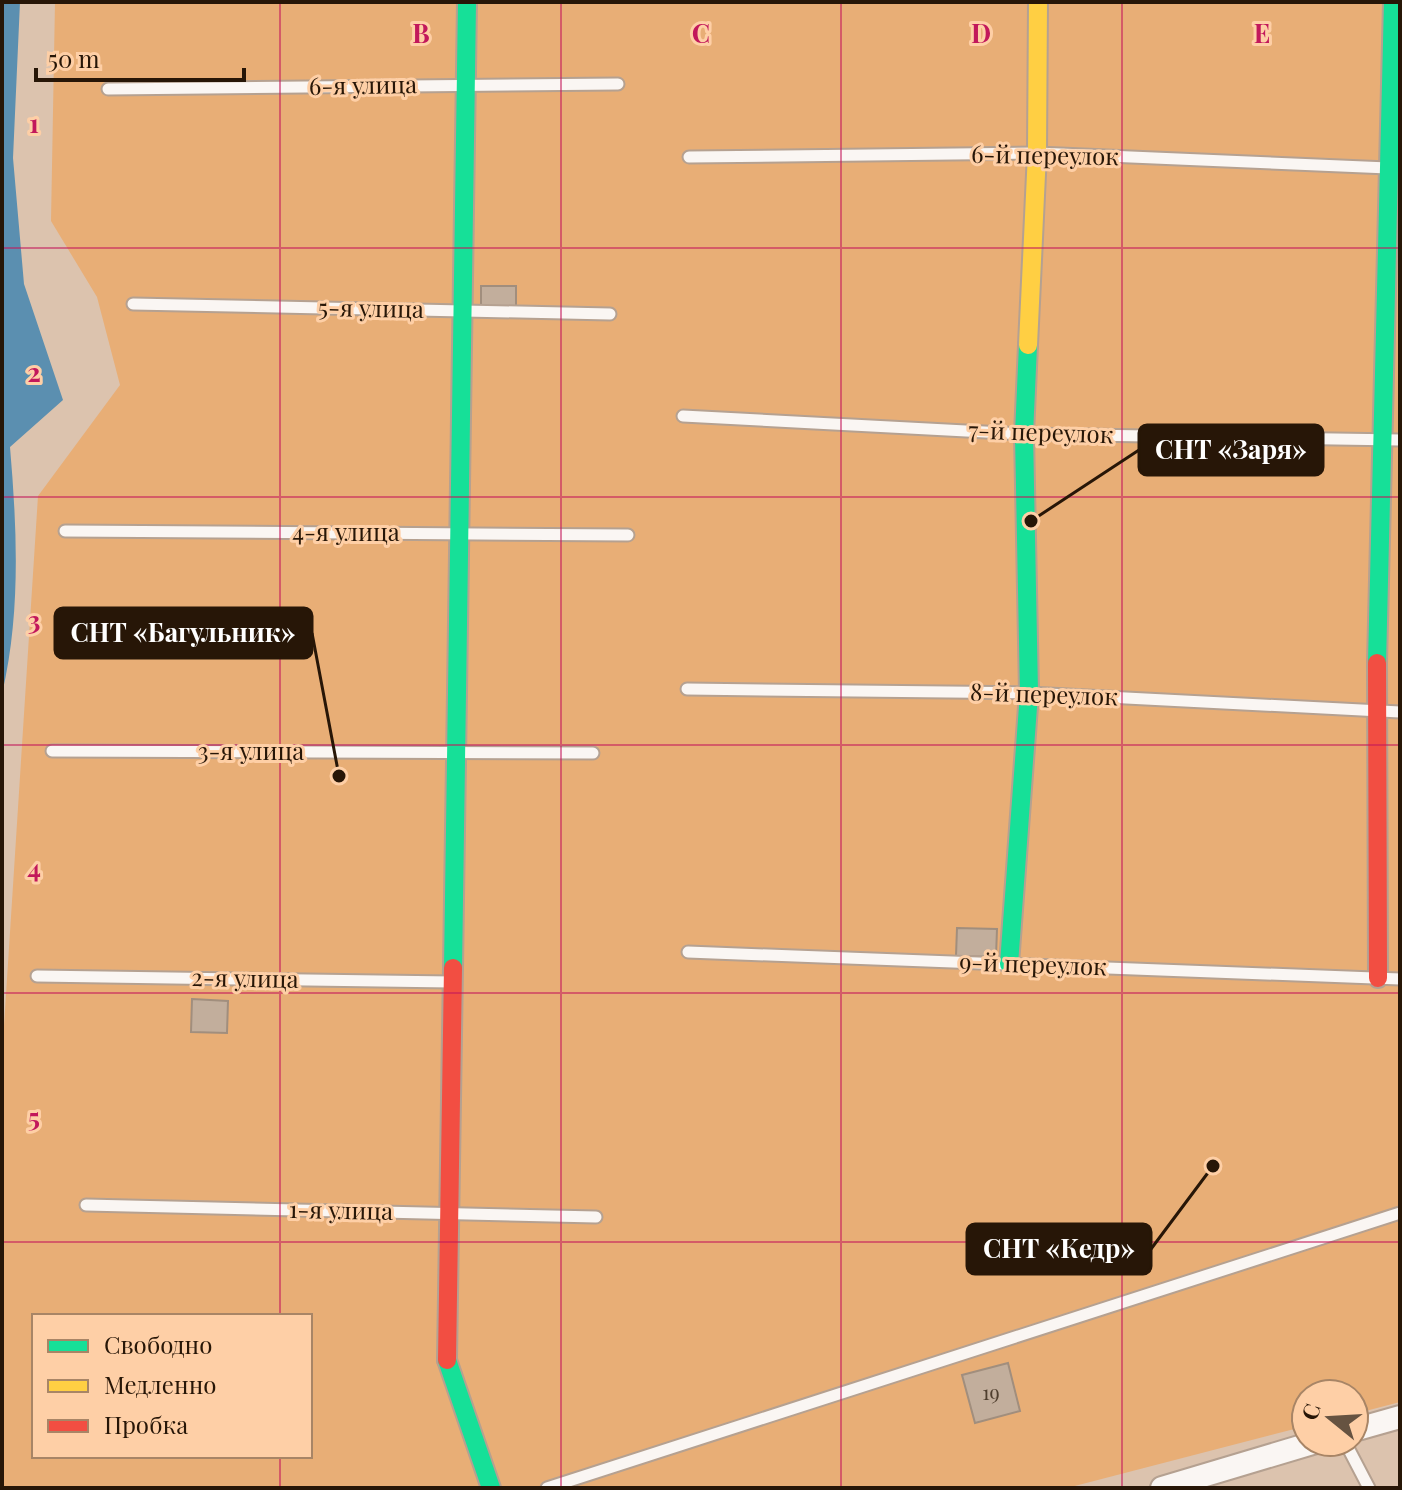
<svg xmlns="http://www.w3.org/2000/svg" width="1402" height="1490" font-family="'Playfair Display',serif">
<rect width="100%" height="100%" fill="#dcc3ae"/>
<!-- green -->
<path fill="#e8ae76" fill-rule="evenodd" d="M55,2H1400V1402L1354,1414V1394H1306V1426L1067,1488H2V1057L38,496L120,385L97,297L51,221ZM34,1316H310V1456H34Z"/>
<!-- water -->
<path fill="#5b8fb0" d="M2,2H20L13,158L24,284L63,400L10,447C17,529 21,613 2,694Z"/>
<!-- building -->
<path fill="#c2ae9c" stroke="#a18e7d" stroke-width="2" d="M481,286H516V310H481Z
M957,928L997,929L996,957L956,956Z
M192,999L228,1001L227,1033L191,1032Z
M1008,1363L1020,1411L975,1423L962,1375Z"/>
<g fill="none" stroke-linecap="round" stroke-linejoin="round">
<!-- lane casing -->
<g stroke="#b5a191" stroke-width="15">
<path id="lane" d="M108,89L618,84
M689,157L1037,153L1388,168
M133,304L610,314
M683,416L1024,434L1400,440
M65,531L628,535
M687,689L1029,693L1400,712
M52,751L593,753
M688,952L1400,979
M37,976L452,982
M86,1205L596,1217
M1345,1442L1369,1488
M547,1488L1400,1213"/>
</g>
<!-- street casing -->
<g stroke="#b5a191" stroke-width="26">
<path id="street" d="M1354,1430L1400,1417
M1162,1488L1316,1442"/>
</g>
<!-- fast casing -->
<g stroke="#b5a191" stroke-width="22">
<path id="fast" d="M1377,663L1393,2
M1009,964L1029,693L1024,434L1028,345
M453,968L467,2
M447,1360L491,1488"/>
</g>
<!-- slow casing -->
<g stroke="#b5a191" stroke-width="22">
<path id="slow" d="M1028,345L1037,153L1038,2"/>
</g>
<!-- jam casing -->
<g stroke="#b5a191" stroke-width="22">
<path id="jam" d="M1377,663L1378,978
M447,1360L453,968"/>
</g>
<!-- lane -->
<use href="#lane" stroke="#faf6f3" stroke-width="11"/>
<!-- street -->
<use href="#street" stroke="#faf6f3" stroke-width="22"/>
<!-- fast -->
<use href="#fast" stroke="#16e098" stroke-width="18"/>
<!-- slow -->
<use href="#slow" stroke="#ffcf43" stroke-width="18"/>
<!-- jam -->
<use href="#jam" stroke="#f24e42" stroke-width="18"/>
</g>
<!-- grid -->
<path fill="none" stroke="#c2185b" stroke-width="2" stroke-opacity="0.55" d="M280,2V1316M561,2V1488M841,2V1488M1122,2V1488M2,248H1400M2,497H1400M2,745H1400M2,993H1400M2,1242H1400M280,1456V1488"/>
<g text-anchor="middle" stroke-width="6" stroke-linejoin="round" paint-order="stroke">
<!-- number labels -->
<g font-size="20" fill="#4f3e2e">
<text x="991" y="1400">19</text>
</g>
<!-- street labels -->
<g font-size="24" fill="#271607" stroke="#fecfa6">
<text transform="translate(363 86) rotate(-1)" y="8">6-я улица</text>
<text transform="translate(1045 156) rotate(1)" y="8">6-й переулок</text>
<text transform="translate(371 309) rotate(1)" y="8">5-я улица</text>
<text transform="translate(1041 433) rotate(2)" y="8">7-й переулок</text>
<text x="346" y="541">4-я улица</text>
<text transform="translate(1044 695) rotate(2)" y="8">8-й переулок</text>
<text x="251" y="760">3-я улица</text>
<text transform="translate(1033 965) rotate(2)" y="8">9-й переулок</text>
<text transform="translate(245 979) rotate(1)" y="8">2-я улица</text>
<text transform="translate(341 1211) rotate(1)" y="8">1-я улица</text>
</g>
</g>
<g font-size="26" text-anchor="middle" font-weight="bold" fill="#c2185b" stroke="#fecfa6" stroke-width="6" stroke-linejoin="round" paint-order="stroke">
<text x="421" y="43">B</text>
<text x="701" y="43">C</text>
<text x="981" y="43">D</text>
<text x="1262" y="43">E</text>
<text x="34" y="133">1</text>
<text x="34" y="382">2</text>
<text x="34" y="630">3</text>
<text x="34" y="878">4</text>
<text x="34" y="1127">5</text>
</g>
<!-- callouts -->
<path fill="none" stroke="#271607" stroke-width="3" d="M1031 521L1139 450M339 776L312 633M1213 1166L1151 1249"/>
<g fill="#271607" stroke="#fecfa6" stroke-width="3">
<circle cx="1031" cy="521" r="8"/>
<circle cx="339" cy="776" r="8"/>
<circle cx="1213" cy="1166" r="8"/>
</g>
<g fill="#271607" stroke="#271607" stroke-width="3">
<rect x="1139" y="425" width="184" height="50" rx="8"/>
<rect x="55" y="608" width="257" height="50" rx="8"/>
<rect x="967" y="1224" width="184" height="50" rx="8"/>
</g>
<g font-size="26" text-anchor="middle" font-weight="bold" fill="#fff">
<text x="1231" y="459">СНТ «Заря»</text>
<text x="183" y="642">СНТ «Багульник»</text>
<text x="1059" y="1258">СНТ «Кедр»</text>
</g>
<!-- border -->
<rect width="1402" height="1490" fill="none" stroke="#271607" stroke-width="8"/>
<!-- legend -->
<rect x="32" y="1314" width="280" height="144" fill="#fecfa6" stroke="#a88566" stroke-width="2"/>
<rect x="48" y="1340" width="40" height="12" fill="#16e098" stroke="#a88566" stroke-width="2"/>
<text x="104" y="1354" font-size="24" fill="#271607">Свободно</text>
<rect x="48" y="1380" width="40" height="12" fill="#ffcf43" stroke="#a88566" stroke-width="2"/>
<text x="104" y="1394" font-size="24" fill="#271607">Медленно</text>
<rect x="48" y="1420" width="40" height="12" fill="#f24e42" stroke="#a88566" stroke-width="2"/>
<text x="104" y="1434" font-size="24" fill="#271607">Пробка</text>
<!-- north arrow -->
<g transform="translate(1330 1418) rotate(288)"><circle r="38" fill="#fecfa6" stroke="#a88566" stroke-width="2"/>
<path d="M0-6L14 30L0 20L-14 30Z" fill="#665341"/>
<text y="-12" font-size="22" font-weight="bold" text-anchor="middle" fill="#271607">С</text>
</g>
<!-- scale -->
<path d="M36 68v12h208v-12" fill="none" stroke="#271607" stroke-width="4"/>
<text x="48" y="68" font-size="24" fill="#271607" stroke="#fecfa6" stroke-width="6" paint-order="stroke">50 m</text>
</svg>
